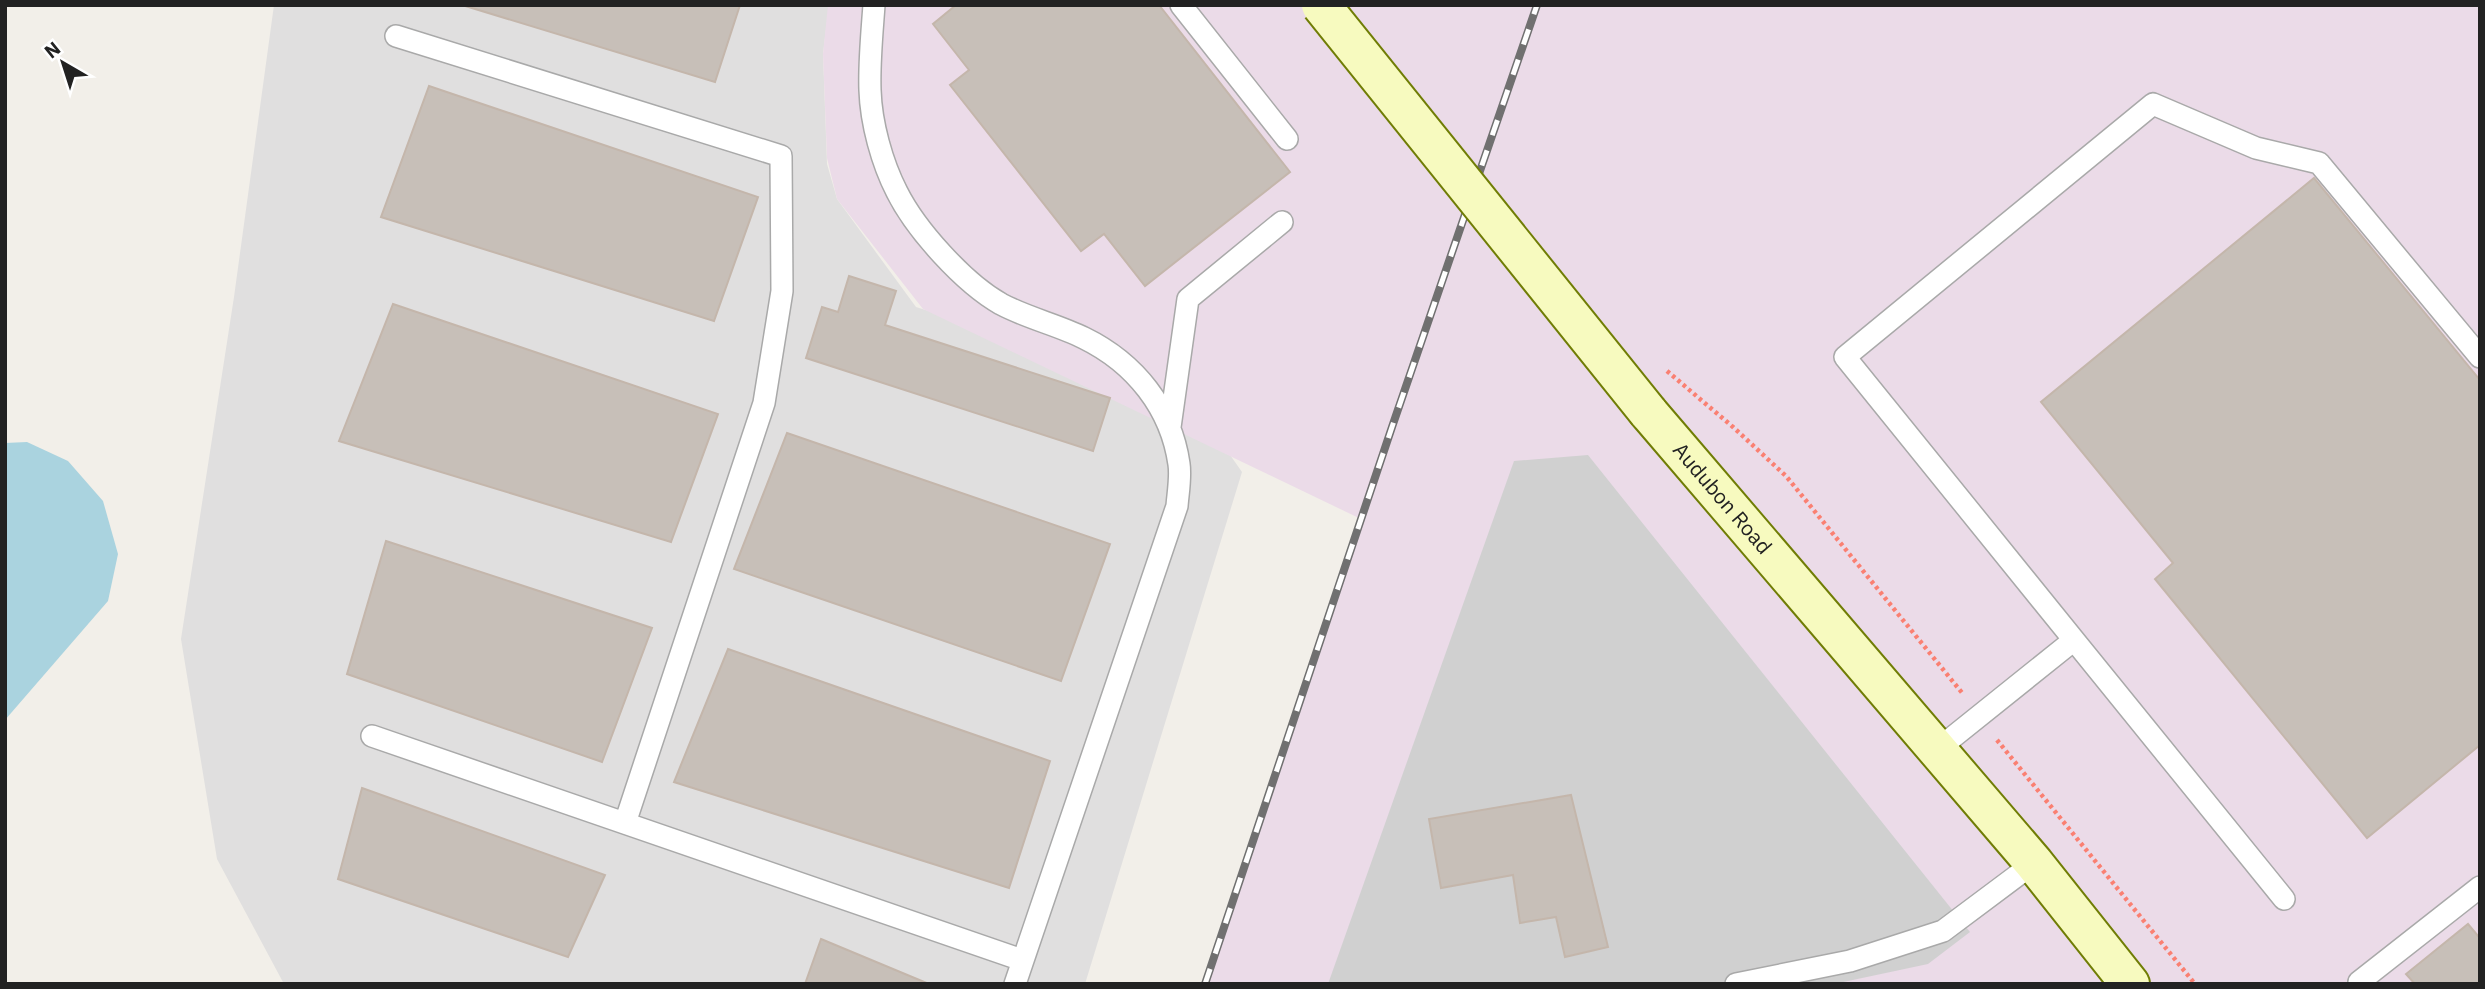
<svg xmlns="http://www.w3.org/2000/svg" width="2485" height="989" font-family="'IBM Plex Sans',sans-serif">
<rect width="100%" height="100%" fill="#f2efe9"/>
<!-- residential -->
<path fill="#e0dfdf" d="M274,5H829L823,54L827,164L837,199L916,307L1186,392L1242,472L1085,984H284L217,859L181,639L234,297Z"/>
<!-- industrial -->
<path fill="#ebdbe8" d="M828,5H2480V984H1205L1361,519L923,309L837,199L827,158L823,54Z"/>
<!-- religious -->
<path fill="#d0d0d0" d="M1588,455L1970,932L1928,964L1834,984H1328L1514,461Z"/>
<!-- water -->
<path fill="#aad3df" d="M27,442L68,461L103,501L118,554L108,601L5,720V443Z"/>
<!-- building -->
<path fill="#c7bfb8" stroke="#c4b6ab" stroke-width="2" d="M462,5H740L715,82Z
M956,5H1159L1290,172L1145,286L1104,234L1081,251L950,85L969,70L933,24Z
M429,86L758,197L714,321L381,217Z
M2314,178L2480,380V745L2367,838L2155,579L2173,563L2041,402Z
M849,276L896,291L885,325L1110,398L1093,451L806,358L822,307L838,312Z
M393,304L718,414L671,542L339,441Z
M787,433L1110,544L1061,681L734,569Z
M386,541L652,628L602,762L347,674Z
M728,649L1050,761L1009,888L674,782Z
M362,788L605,875L568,957L338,879Z
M1571,795L1608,947L1565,957L1556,917L1520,923L1513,875L1441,888L1429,819Z
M2468,924L2478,936L2480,935V984H2415L2406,974Z
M821,939L929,984H805Z"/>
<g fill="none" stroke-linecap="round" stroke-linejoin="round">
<!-- lane casing -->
<g stroke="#a9a9a9" stroke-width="24">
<path id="lane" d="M874,5C872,33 869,62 870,90C871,123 882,163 897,192C916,230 964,283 1001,304C1027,318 1058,325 1084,338C1135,363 1171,408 1179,464C1181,477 1178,493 1177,506L1015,984
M1181,5L1287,139
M396,36L781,156L782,291L764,403L625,823
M1170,427L1188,299L1282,222
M2074,640L2284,899
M372,736L1022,960
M1938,749L2074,640L1845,357L2153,104L2256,148L2319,163L2480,357
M1736,984L1850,961L1943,931L2034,863
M2361,984L2359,982L2480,887"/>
</g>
<!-- secondary casing -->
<g stroke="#707d05" stroke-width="42">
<g id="secondary">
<path id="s1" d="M1648,412L2034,863L2130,984"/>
</g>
</g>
<!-- path -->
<path stroke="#fa8072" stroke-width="4.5" stroke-dasharray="3.5 3.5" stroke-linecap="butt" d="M1667,371L1733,427L1786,476L1963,694
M1997,740L2195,984"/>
<!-- lane -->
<use href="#lane" stroke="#fff" stroke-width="21"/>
<!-- secondary -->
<use href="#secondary" stroke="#f7fabf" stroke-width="38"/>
<!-- rail casing -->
<g stroke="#707070" stroke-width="8">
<path id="rail" d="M1205,984L1392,427L1537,5"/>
</g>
<!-- rail -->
<use href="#rail" stroke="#fff" stroke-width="5" stroke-dasharray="16" stroke-linecap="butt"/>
<!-- secondary-bridge casing -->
<g stroke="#707d05" stroke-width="42" stroke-linecap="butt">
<path id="secondary-bridge" d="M1321,5L1648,412"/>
</g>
<!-- secondary-bridge -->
<use href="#secondary-bridge" stroke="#f7fabf" stroke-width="38"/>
</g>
<g text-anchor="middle" stroke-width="6" stroke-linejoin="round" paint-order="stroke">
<!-- street labels -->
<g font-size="21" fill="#222" stroke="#fff">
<text dy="7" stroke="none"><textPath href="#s1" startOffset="114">Audubon Road</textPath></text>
</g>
</g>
<!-- border -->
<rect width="2485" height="989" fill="none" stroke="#222222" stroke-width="14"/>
<!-- north arrow -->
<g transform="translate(63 63) rotate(321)" stroke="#ffffff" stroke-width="5" paint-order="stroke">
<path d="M0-5L12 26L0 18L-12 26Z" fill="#222222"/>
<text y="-10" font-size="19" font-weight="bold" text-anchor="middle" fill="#222222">N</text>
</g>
</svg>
